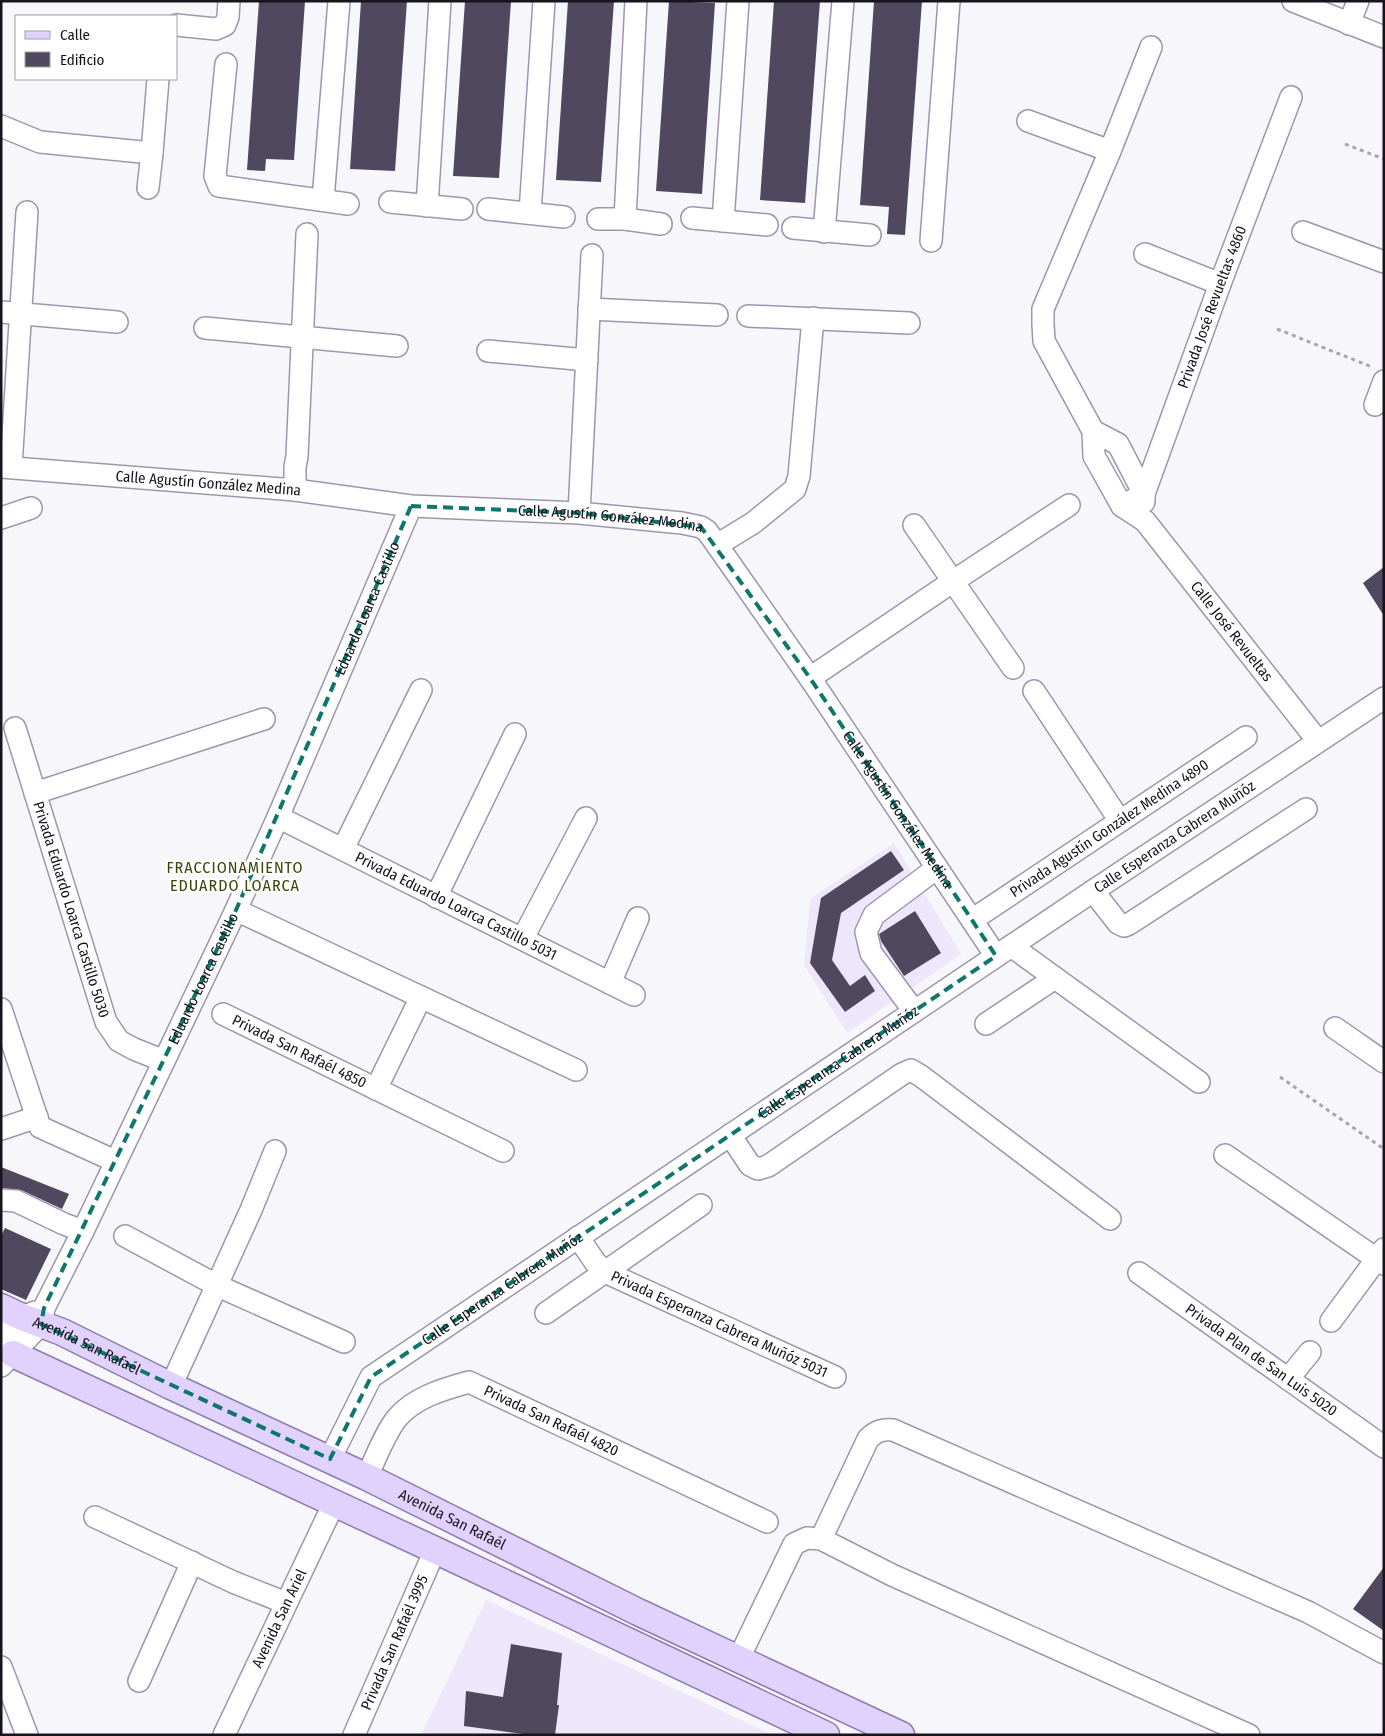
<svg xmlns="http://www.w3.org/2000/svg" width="1385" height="1736" font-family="'Fira Sans Condensed',sans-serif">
<rect width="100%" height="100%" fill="#f7f6fb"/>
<!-- built -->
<path fill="#eee7fc" d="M894,843L961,954L847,1033L804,965L810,899Z
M486,1600L773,1735H421Z"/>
<!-- building -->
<path fill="#4f485e" d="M259,1H305L294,160L266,159L265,171L247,170Z
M361,1H407L395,171L350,169Z
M465,1H511L499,178L453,176Z
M568,1H614L601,182L556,180Z
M669,1L715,3L702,194L656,191Z
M774,1H820L805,203L760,200Z
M874,1H922L905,235L887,234L889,207L860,205Z
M1384,567V616L1363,583Z
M891,851L904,870L841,913L832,960L850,986L865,975L875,991L845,1012L810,963L821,898Z
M915,911L941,953L904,976L881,941L879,934Z
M1,1167L69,1194L62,1209L21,1190L1,1188Z
M5,1228L51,1249L26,1300L1,1289V1236Z
M1384,1567V1631L1353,1609Z
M511,1644L562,1653L557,1705H559L555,1735H531L464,1726L466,1691L503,1697Z"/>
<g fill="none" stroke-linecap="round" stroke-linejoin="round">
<!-- minor casing -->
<g stroke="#9e96af" stroke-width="24">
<g id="minor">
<path d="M1293,1L1384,37"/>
<path d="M1349,24L1358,1"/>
<path d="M176,25L216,29L225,25L228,17L229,1"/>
<path id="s1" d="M1151,47L1110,151L1043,309V324L1044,341L1093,431L1094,456L1122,506L1145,521L1318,741"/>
<path d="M226,64L215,176L219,186L348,204"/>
<path d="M1028,121L1110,151"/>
<path d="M1,126L40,142L152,153"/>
<path d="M148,188L152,153L158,79"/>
<path d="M323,200L339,1"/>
<path d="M390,202L462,209"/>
<path d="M427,206L440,1"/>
<path d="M488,209L564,217"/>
<path d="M530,213L544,1"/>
<path d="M692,218L767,225"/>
<path d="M598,219H625L661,224"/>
<path d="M625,219L636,1"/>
<path d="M723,221L738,1"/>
<path d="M793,228L870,235"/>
<path d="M824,232L843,1"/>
<path d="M1303,232L1384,262"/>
<path d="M931,241L949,1"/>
<path d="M1145,254L1220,284"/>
<path d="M589,309L717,315"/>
<path d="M1,312L117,322"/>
<path d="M748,316L909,323"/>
<path d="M205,328L397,346"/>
<path d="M488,351L587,360"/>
<path d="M1375,405L1384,381"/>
<path d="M1093,431L1118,444L1144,494V502"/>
<path id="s2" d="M1,467L295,490L411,506L579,513L682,523L701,527L707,531L717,545L810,678L996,956"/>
<path d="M11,467L27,212"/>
<path d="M295,490V467L297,456L307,234"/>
<path id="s3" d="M1122,506L1144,494L1220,284L1291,97"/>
<path d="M579,513L592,255"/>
<path d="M1,518L31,508"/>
<path d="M914,525L1013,668"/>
<path d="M717,545L753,523L795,489L799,476L813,318"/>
<path d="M810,678L952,582L1069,505"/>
<path d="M1034,691L1120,821"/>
<path id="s4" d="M15,728L106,1022L119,1041L134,1049L164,1061"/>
<path d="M35,793L264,719"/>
<path id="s5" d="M278,817L634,995"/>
<path d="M343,849L421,690"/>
<path d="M1093,891L1118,923L1124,926L1129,924L1306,809"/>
<path d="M436,897L515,734"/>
<path d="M236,910L576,1070"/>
<path id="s6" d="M972,920L1246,737"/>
<path d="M523,938L586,818"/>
<path d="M1011,946L1199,1082"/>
<path d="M610,983L638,918"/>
<path d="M1,1009L40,1127L115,1161"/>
<path d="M914,1011L871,953L866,932L874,915L937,868"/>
<path id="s7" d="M223,1014L503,1151"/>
<path d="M986,1024L1055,978"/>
<path d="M1335,1028L1384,1062"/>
<path d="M376,1089L421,997"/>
<path d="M1,1129L37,1117"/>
<path d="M730,1135L750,1165L758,1169L768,1166L902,1074L911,1070L921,1076L1110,1219"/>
<path d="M1225,1155L1384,1264"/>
<path d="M1,1200L16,1201L64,1224L83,1231"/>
<path d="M125,1236L218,1286L344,1342"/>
<path id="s8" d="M578,1237L595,1262L605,1272L835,1377"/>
<path id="s9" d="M1139,1273L1384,1447"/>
<path d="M546,1313L701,1205"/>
<path d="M1331,1321L1384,1249"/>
<path d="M1,1337L22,1317L35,1312"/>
<path id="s10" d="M1,1366L41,1324L44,1308L83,1231L236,910L278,817L411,506"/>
<path d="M1288,1379L1310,1352"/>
<path d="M171,1386L251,1210L275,1151"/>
<path id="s11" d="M330,1459L371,1377L1093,891L1384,698"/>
<path id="s12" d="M367,1477C375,1459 385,1433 397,1418C415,1397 444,1389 469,1382L767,1522"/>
<path d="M95,1517L233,1582L286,1603"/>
<path d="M821,1539L868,1439C876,1431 882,1429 893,1430L1308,1612L1384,1653"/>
<path d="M739,1658L794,1544L807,1538L821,1539L892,1575L1249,1735"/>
<path d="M1,1667L27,1735"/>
<path d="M139,1681L192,1562"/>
<path id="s13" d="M224,1735L334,1503"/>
<path id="s14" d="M354,1735L435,1550"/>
</g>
</g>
<!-- major casing -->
<g stroke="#8d7cad" stroke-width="29">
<g id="major">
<path id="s15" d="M1,1307L22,1317L62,1332L171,1386L367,1477L638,1612L901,1735"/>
<path d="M13,1354L435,1550L826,1735"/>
</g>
</g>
<!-- path -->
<path stroke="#a9a7ae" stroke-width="3" stroke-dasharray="4 4" stroke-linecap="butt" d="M1345,144L1384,159
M1277,329L1372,367
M1280,1077L1384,1149"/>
<!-- minor -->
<use href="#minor" stroke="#fff" stroke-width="21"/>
<!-- major -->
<use href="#major" stroke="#e0d2fc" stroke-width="26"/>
</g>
<!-- marked area -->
<path fill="none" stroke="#0f766e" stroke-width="4" stroke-dasharray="10 6" stroke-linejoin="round" d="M411,506L579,513L701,527L810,678L996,956L371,1377L330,1459L41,1324L44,1308L236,910Z"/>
<g text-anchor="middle" stroke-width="5" stroke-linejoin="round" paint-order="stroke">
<!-- street labels -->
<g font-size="15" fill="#17141d" stroke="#fff">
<text dy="5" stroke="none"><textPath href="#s3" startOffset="224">Privada José Revueltas 4860</textPath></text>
<text dy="5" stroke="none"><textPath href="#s2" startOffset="208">Calle Agustín González Medina</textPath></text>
<text dy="5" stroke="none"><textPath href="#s2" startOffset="612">Calle Agustín González Medina</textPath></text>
<text dy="5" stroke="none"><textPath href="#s10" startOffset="845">Eduardo Loarca Castillo</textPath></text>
<text dy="5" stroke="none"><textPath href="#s1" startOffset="668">Calle José Revueltas</textPath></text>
<text dy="5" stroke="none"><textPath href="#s2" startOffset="1048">Calle Agustín González Medina</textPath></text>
<text dy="5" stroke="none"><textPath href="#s6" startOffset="165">Privada Agustín González Medina 4890</textPath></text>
<text dy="5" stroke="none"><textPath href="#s11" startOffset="1060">Calle Esperanza Cabrera Muñóz</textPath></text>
<text dy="5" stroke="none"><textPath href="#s5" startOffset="199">Privada Eduardo Loarca Castillo 5031</textPath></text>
<text dy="5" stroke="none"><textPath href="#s4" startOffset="190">Privada Eduardo Loarca Castillo 5030</textPath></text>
<text dy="5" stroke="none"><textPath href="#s10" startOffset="440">Eduardo Loarca Castillo</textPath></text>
<text dy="5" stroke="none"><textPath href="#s7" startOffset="85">Privada San Rafaél 4850</textPath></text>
<text dy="5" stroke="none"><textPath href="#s11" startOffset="655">Calle Esperanza Cabrera Muñóz</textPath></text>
<text dy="5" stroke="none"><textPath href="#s11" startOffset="250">Calle Esperanza Cabrera Muñóz</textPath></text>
<text dy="5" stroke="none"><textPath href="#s8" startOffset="170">Privada Esperanza Cabrera Muñóz 5031</textPath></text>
<text dy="5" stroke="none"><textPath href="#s15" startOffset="94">Avenida San Rafaél</textPath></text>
<text dy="5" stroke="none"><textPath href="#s9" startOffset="150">Privada Plan de San Luis 5020</textPath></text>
<text dy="5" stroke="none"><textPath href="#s12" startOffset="239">Privada San Rafaél 4820</textPath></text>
<text dy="5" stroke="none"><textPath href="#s15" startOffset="499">Avenida San Rafaél</textPath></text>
<text dy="5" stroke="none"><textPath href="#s13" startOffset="129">Avenida San Ariel</textPath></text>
<text dy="5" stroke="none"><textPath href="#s14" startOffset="101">Privada San Rafaél 3995</textPath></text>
</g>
<!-- neighbourhood labels -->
<g font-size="16" letter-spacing="1" fill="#3b460c" stroke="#fff">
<text x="235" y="873">FRACCIONAMIENTO<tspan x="235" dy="18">EDUARDO LOARCA</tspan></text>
</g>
</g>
<!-- border -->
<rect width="1385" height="1736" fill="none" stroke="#17141d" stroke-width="5"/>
<!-- legend -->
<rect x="15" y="15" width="162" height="65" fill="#ffffff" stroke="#a2a1a5"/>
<rect x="25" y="31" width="25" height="8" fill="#e0d2fc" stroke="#a2a1a5"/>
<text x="60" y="40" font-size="15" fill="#17141d">Calle</text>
<rect x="25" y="52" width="25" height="15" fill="#4f485e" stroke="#a2a1a5"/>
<text x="60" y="65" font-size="15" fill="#17141d">Edificio</text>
</svg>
